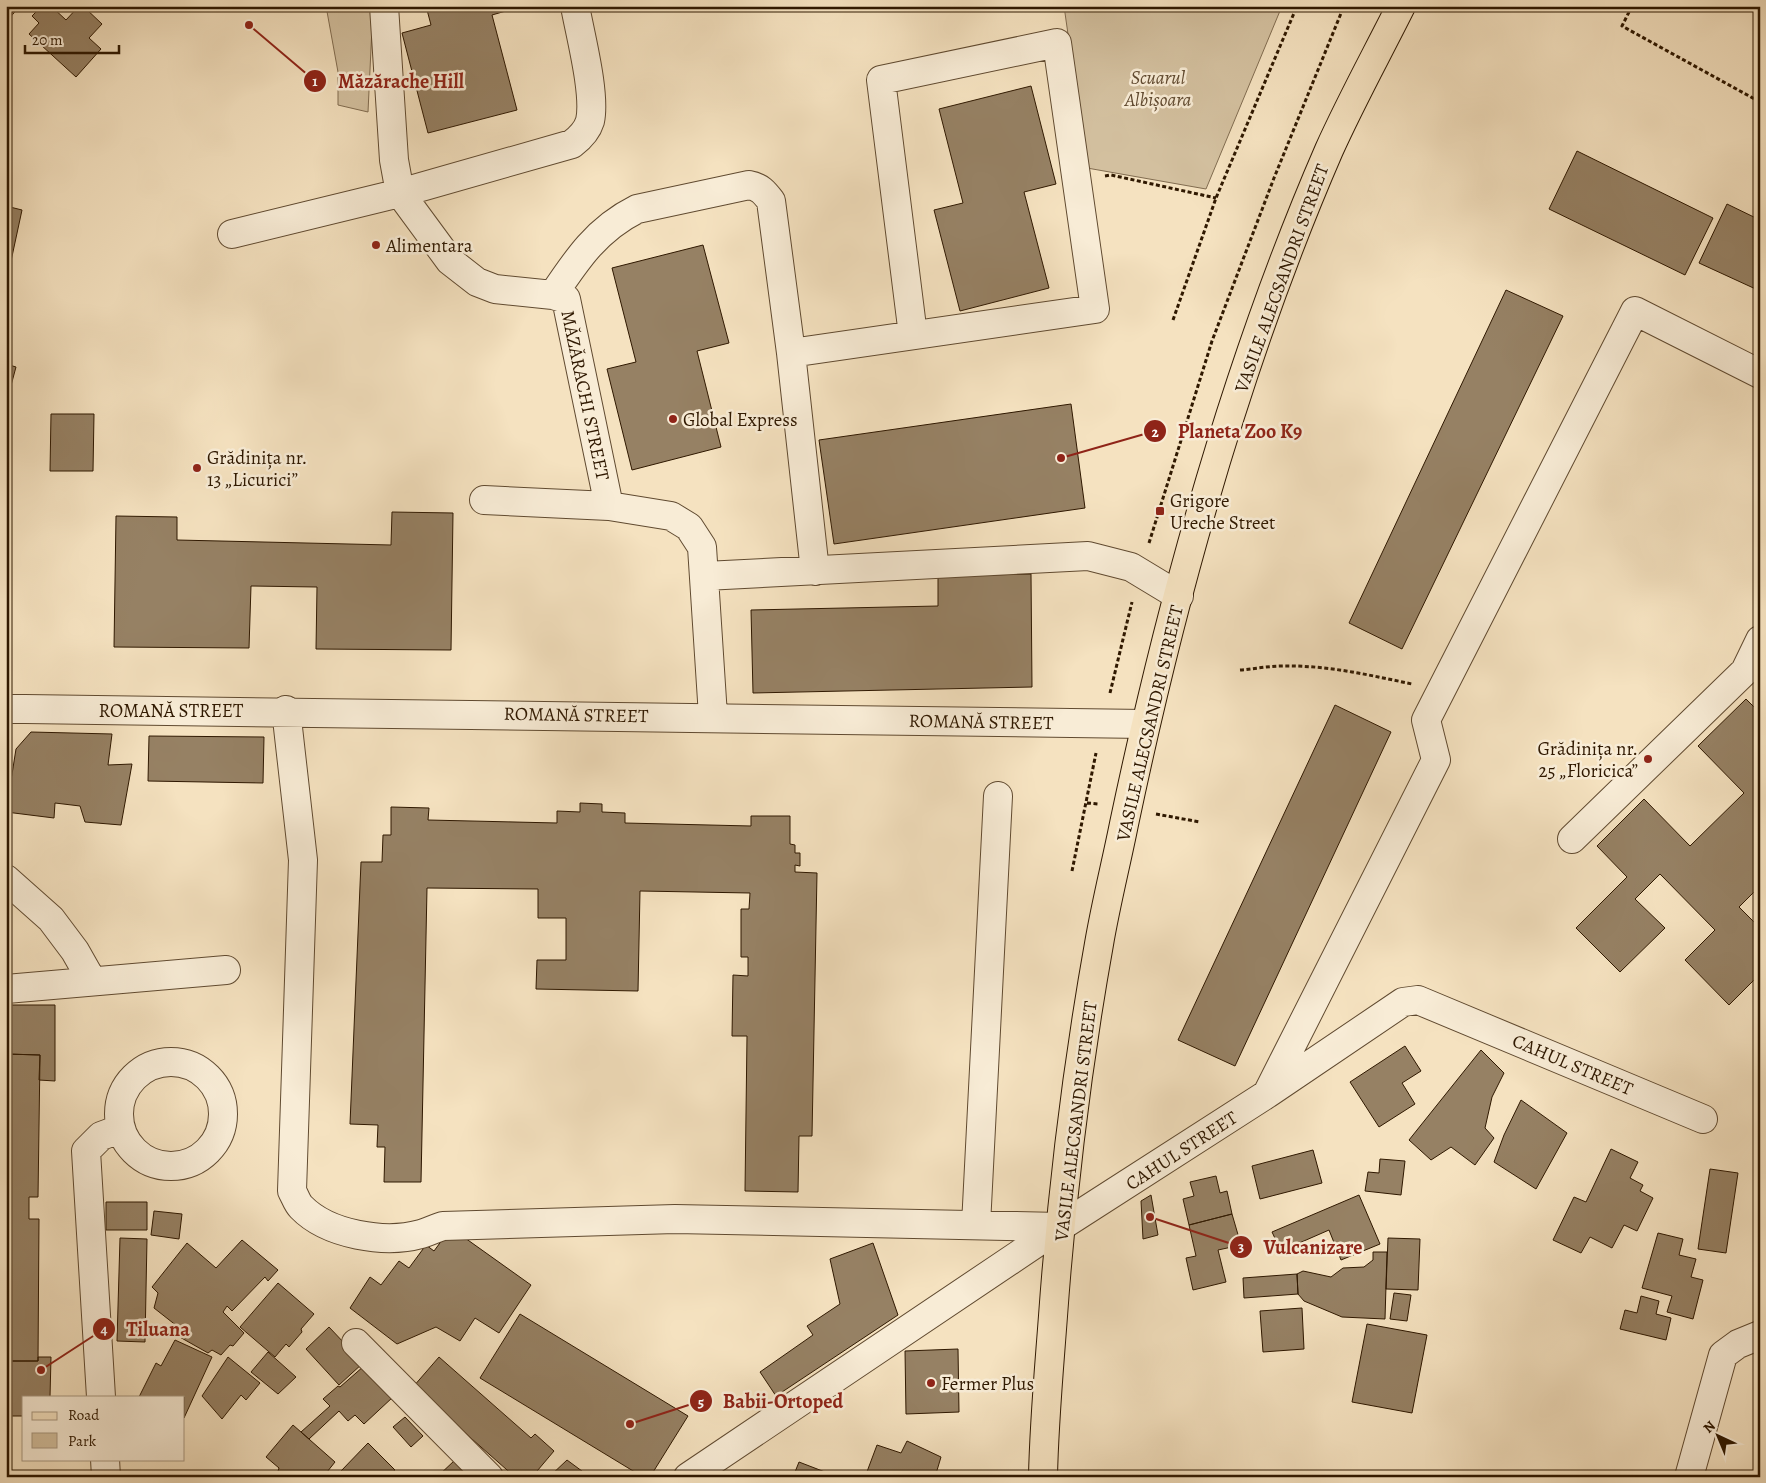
<svg xmlns="http://www.w3.org/2000/svg" width="1766" height="1483" font-family="Alegreya,serif">
<rect width="100%" height="100%" fill="#f5e2c0"/>
<filter id="stains"><feTurbulence type="fractalNoise" baseFrequency=".004" numOctaves="4"/><feColorMatrix values="0 0 0 0 .2 0 0 0 0 .09 0 0 0 0 .02 0 0 0 .5 -.17"/></filter>
<radialGradient id="worn" r=".72"><stop offset=".6" stop-color="#630" stop-opacity="0"/><stop offset="1" stop-color="#630" stop-opacity=".3"/></radialGradient>
<!-- green -->
<path fill="#d3c09f" stroke="#816c50" d="M326,6H373L368,112L338,105V72Z
M1064,6H1282L1206,189L1087,168Z"/>
<!-- building -->
<path fill="#968164" stroke="#2f1800" d="M6,6H20L6,22Z
M42,6H51L66,20L79,6H83L102,24L89,38L101,49L76,77L29,34L39,23L32,16Z
M228,6H283V7L228,8Z
M426,6H523L492,15L517,110L428,133L402,33L431,25Z
M1031,86L1056,184L1024,192L1049,288L960,311L934,210L963,203L939,109Z
M1577,151L1713,218L1685,275L1549,209Z
M1727,204L1760,220V291L1699,263Z
M6,206L22,210L8,275L6,274Z
M703,245L729,343L697,351L721,447L632,470L607,369L636,362L612,268Z
M1506,290L1563,316L1402,649L1349,623Z
M6,364L16,367L6,404Z
M1071,404L1085,508L834,544L819,440Z
M51,414H94L93,471H50Z
M392,512L453,513L451,650L316,649L317,587L251,586L249,648L114,647L116,516L177,517V540L391,545Z
M1031,574L1032,687L753,693L751,610L938,606V576Z
M1746,699L1760,713V886L1739,907L1760,928V974L1729,1005L1685,960L1715,930L1660,874L1635,899L1665,928L1620,972L1576,928L1627,877L1597,846L1644,799L1690,846L1744,793L1698,746Z
M1335,705L1391,732L1235,1066L1178,1040Z
M31,732L112,734L108,765L132,764L121,825L85,822L80,806L55,803L54,818L6,812L16,749Z
M149,736L264,737L263,783L148,781Z
M580,803L602,804V812L625,813V823L751,826V816H790V844L795,845V853H800V866L795,865V872L817,873L812,1136H799L798,1192L745,1191L747,1036H732L733,975L748,976V957H741V909H749L750,893L640,891L638,991L536,989L537,960H566V918H538V889L427,888L421,1182H384L385,1147H377L378,1125L350,1124L361,862H382L383,835H391V807L429,808L428,820L557,823V811L580,812Z
M6,1005H55V1081L39,1080L40,1055L6,1054Z
M1405,1046L1421,1071L1402,1083L1415,1104L1379,1127L1350,1082Z
M1481,1050L1504,1073L1492,1097L1485,1128L1494,1138L1475,1165L1451,1147L1431,1160L1409,1140Z
M6,1054L40,1055L38,1197H29V1219H39L38,1361H6Z
M1521,1100L1567,1133L1536,1189L1494,1162L1504,1135Z
M1611,1149L1638,1162L1630,1178L1643,1185L1640,1191L1653,1198L1637,1231L1624,1225L1612,1248L1590,1237L1581,1253L1553,1240L1574,1197L1586,1202Z
M1313,1150L1322,1183L1260,1199L1252,1166Z
M1380,1159L1405,1161L1401,1195L1365,1191L1368,1172L1379,1173Z
M1710,1169L1738,1173L1726,1253L1698,1249Z
M1216,1176L1220,1193L1227,1191L1232,1214L1189,1225L1183,1199L1194,1196L1190,1182Z
M1151,1195L1158,1235L1143,1239L1141,1201Z
M1359,1195L1380,1244L1341,1260L1329,1230L1281,1251L1272,1232Z
M106,1202H147V1230H106Z
M154,1211L182,1214L179,1239L151,1235Z
M1232,1214L1241,1245L1218,1250L1226,1282L1193,1290L1186,1258L1196,1256L1189,1225Z
M451,1228L531,1285L499,1333L475,1318L460,1341L436,1327L397,1344L350,1308L370,1277L381,1285L399,1261L409,1268L426,1245L434,1251Z
M1658,1233L1683,1239L1679,1255L1696,1259L1691,1277L1703,1280L1693,1319L1667,1312L1672,1296L1642,1288Z
M120,1238L147,1239L145,1342L117,1341Z
M1388,1238L1420,1239L1418,1290L1386,1289Z
M242,1240L278,1270L268,1281L265,1277L232,1311L227,1306L223,1312L244,1333L233,1346L230,1345L221,1355L212,1350L208,1353L178,1336L182,1330L154,1308L158,1293L152,1287L187,1243L216,1268Z
M873,1243L898,1315L776,1396L760,1372L813,1335L807,1326L840,1304L830,1259Z
M1373,1252H1387L1385,1319L1342,1317L1304,1301L1298,1294L1297,1274L1303,1271L1331,1277L1343,1268L1364,1267L1373,1260Z
M1297,1274L1298,1294L1244,1298L1243,1278Z
M278,1283L314,1314L301,1329L302,1332L289,1347L286,1344L275,1357L240,1327Z
M1394,1293L1411,1295L1407,1321L1390,1319Z
M1641,1296L1659,1301L1656,1314L1671,1318L1666,1340L1620,1329L1625,1310L1637,1313Z
M1302,1308L1304,1349L1263,1352L1260,1311Z
M520,1314L688,1416L650,1477H643L480,1378Z
M1367,1324L1427,1335L1412,1413L1352,1402Z
M329,1327L363,1363L339,1385L306,1349Z
M175,1340L212,1357L184,1418V1397H139L156,1363L161,1366Z
M958,1349L959,1412L906,1414L905,1351Z
M268,1352L296,1377L278,1394L251,1372Z
M38,1357H51L50,1397H24V1416H6V1361H38Z
M228,1357L260,1383L246,1400L241,1395L222,1419L202,1396Z
M439,1357L531,1438L535,1434L554,1451L532,1477H515L413,1387Z
M364,1366L393,1397L364,1424L355,1415L348,1421L339,1411L309,1439L301,1432L330,1406L323,1399L338,1386L340,1387Z
M405,1417L423,1436L411,1447L393,1427Z
M293,1425L335,1462L323,1477H279L277,1474L279,1468L266,1457Z
M907,1441L941,1457L935,1477H865L877,1445L901,1453Z
M368,1443L395,1470L387,1477H347L341,1471Z
M455,1460L470,1477H437Z
M567,1460L590,1477H549Z
M799,1462L838,1477H793Z"/>
<g fill="none" stroke-linecap="round" stroke-linejoin="round">
<!-- minor casing -->
<g stroke="#604a30" stroke-width="30">
<path id="minor" d="M384,6L394,160L400,193L450,261L477,282L495,289L553,295L566,299L609,506L671,516L689,527L702,547L713,716
M232,234L400,193L572,144C580,138 587,131 590,121C596,94 580,34 575,6
M553,295C577,259 597,229 637,209L749,185C760,187 764,192 771,201L791,353L815,571
M791,353L1095,309L1057,43L881,80L913,335
M484,500L609,506
M705,576L1088,556L1131,567L1179,596
M6,709C386,711 766,716 1145,724
M286,710L303,860L292,1191C295,1196 297,1203 301,1207C328,1235 385,1244 421,1234C428,1232 436,1228 443,1226L675,1219L1060,1227
M1572,839L1745,671L1760,640
M6,879L51,919L75,951L92,981
M6,989L226,970
M119 1114a52 52 0 1 1 104 0a52 52 0 1 1-104 0Z
M1268,1092L1436,760L1426,720L1635,311L1760,374
M976,1225L998,796
M356,1343L489,1477
M101,1397L86,1151L101,1136L120,1129
M105,1459L106,1477
M688,1477L1060,1227L1267,1094L1403,1002L1418,1000L1703,1119
M1689,1477L1723,1355L1738,1344L1760,1335"/>
</g>
<!-- major casing -->
<g stroke="#2f1800" stroke-width="30">
<path id="major" d="M1043,1477C1044,1423 1049,1370 1053,1316C1062,1191 1077,1067 1099,944C1106,903 1116,864 1124,824C1172,596 1236,364 1329,150C1351,101 1377,54 1401,6"/>
</g>
<!-- path -->
<path stroke="#2f1800" stroke-width="3" stroke-dasharray="4 2.5" stroke-linecap="butt" d="M1632,6L1622,26L1760,102
M1105,176L1111,175L1216,198
M1173,320L1216,198L1297,6
M1149,543L1212,341L1274,178L1344,6
M1240,670C1254,669 1268,666 1282,666C1327,665 1369,675 1412,684
M1110,693L1132,602
M1087,803L1098,804
M1156,814L1200,822
M1072,871L1096,753"/>
<!-- minor -->
<use href="#minor" stroke="#f8ecd6" stroke-width="28"/>
<!-- major -->
<use href="#major" stroke="#f5e2c0" stroke-width="28"/>
</g>
<!-- markers -->
<g fill="#8f2418" stroke="#f8ecd6" stroke-width="2">
<circle cx="376" cy="245" r="5"/>
<circle cx="673" cy="419" r="5"/>
<circle cx="197" cy="468" r="5"/>
<rect x="1155" y="506" width="10" height="10" rx="2.5"/>
<circle cx="1648" cy="759" r="5"/>
<circle cx="931" cy="1383" r="5"/>
</g>
<g text-anchor="middle" stroke-width="5" stroke-linejoin="round" paint-order="stroke">
<!-- park labels -->
<g font-size="19" font-style="italic" fill="#604a30" stroke="#f8ecd6">
<text x="1158" y="84">Scuarul<tspan x="1158" dy="22">Albișoara</tspan></text>
</g>
<!-- poi labels -->
<g font-size="19" fill="#2f1800" stroke="#f8ecd6" text-anchor="start">
<text x="386" y="252">Alimentara</text>
<text x="683" y="426">Global Express</text>
<text x="207" y="464">Grădinița nr.<tspan x="207" dy="22">13 „Licurici”</tspan></text>
<text x="1170" y="507">Grigore<tspan x="1170" dy="22">Ureche Street</tspan></text>
<text x="1638" y="755" text-anchor="end">Grădinița nr.<tspan x="1638" dy="22">25 „Floricica”</tspan></text>
<text x="941" y="1390">Fermer Plus</text>
</g>
<!-- street labels -->
<g font-size="19" fill="#2f1800" stroke="#f8ecd6">
<text transform="translate(1281 278) rotate(-70)" y="7">VASILE ALECSANDRI STREET</text>
<text transform="translate(586 395) rotate(78)" y="7">MĂZĂRACHI STREET</text>
<text x="171" y="717">ROMANĂ STREET</text>
<text transform="translate(576 714) rotate(1)" y="7">ROMANĂ STREET</text>
<text transform="translate(981 721) rotate(1)" y="7">ROMANĂ STREET</text>
<text transform="translate(1149 723) rotate(-77)" y="7">VASILE ALECSANDRI STREET</text>
<text transform="translate(1573 1064) rotate(23)" y="7">CAHUL STREET</text>
<text transform="translate(1075 1121) rotate(-83)" y="7">VASILE ALECSANDRI STREET</text>
<text transform="translate(1181 1150) rotate(-33)" y="7">CAHUL STREET</text>
</g>
</g>
<!-- callouts -->
<path fill="none" stroke="#8f2418" stroke-width="2" d="M249 25L315 81M1061 458L1155 431M1150 1217L1241 1247M41 1370L104 1329M630 1424L701 1401"/>
<g fill="#8f2418" stroke="#f8ecd6" stroke-width="2">
<circle cx="249" cy="25" r="5"/>
<circle cx="1061" cy="458" r="5"/>
<circle cx="1150" cy="1217" r="5"/>
<circle cx="41" cy="1370" r="5"/>
<circle cx="630" cy="1424" r="5"/>
<circle cx="315" cy="81" r="12"/>
<circle cx="1155" cy="431" r="12"/>
<circle cx="1241" cy="1247" r="12"/>
<circle cx="104" cy="1329" r="12"/>
<circle cx="701" cy="1401" r="12"/>
</g>
<g font-size="15" text-anchor="middle" font-weight="bold" fill="#fff">
<text x="315" y="86">1</text>
<text x="1155" y="437">2</text>
<text x="1241" y="1252">3</text>
<text x="104" y="1334">4</text>
<text x="701" y="1407">5</text>
</g>
<g font-size="20" text-anchor="middle" font-weight="bold" fill="#8f2418" stroke="#f8ecd6" stroke-width="5" stroke-linejoin="round" paint-order="stroke">
<text x="401" y="88">Măzărache Hill</text>
<text x="1240" y="438">Planeta Zoo K9</text>
<text x="1313" y="1254">Vulcanizare</text>
<text x="158" y="1336">Tiluana</text>
<text x="783" y="1408">Babii-Ortoped</text>
</g>
<!-- margin -->
<rect width="1766" height="1483" fill="none" stroke="#f5e2c0" stroke-width="25"/>
<rect x="8" y="8" width="1751" height="1468" fill="none" stroke="#2f1800" stroke-width="2.5"/>
<rect x="12" y="12" width="1741" height="1458" fill="none" stroke="#2f1800"/>
<!-- legend -->
<rect x="22" y="1396" width="162" height="65" fill="#f8ecd6" stroke="#a89780"/>
<rect x="32" y="1412" width="25" height="8" fill="#f5e2c0" stroke="#a89780"/>
<text x="68" y="1420" font-size="15" fill="#2f1800">Road</text>
<rect x="32" y="1433" width="25" height="15" fill="#d3c09f" stroke="#a89780"/>
<text x="68" y="1446" font-size="15" fill="#2f1800">Park</text>
<!-- north arrow -->
<g transform="translate(1718 1436) rotate(316)" stroke="#f8ecd6" stroke-width="4" paint-order="stroke">
<path d="M0-4L9 19L0 12L-9 19Z" fill="#2f1800"/>
<text y="-8" font-size="14" font-weight="bold" text-anchor="middle" fill="#2f1800">N</text>
</g>
<!-- scale -->
<path d="M25 45v8h94v-8" fill="none" stroke="#2f1800" stroke-width="2.5"/>
<text x="32" y="45" font-size="15" fill="#2f1800" stroke="#f8ecd6" stroke-width="4" paint-order="stroke">20 m</text>
<rect width="100%" height="100%" filter="url(#stains)"/>
<rect width="100%" height="100%" fill="url(#worn)"/>
</svg>
